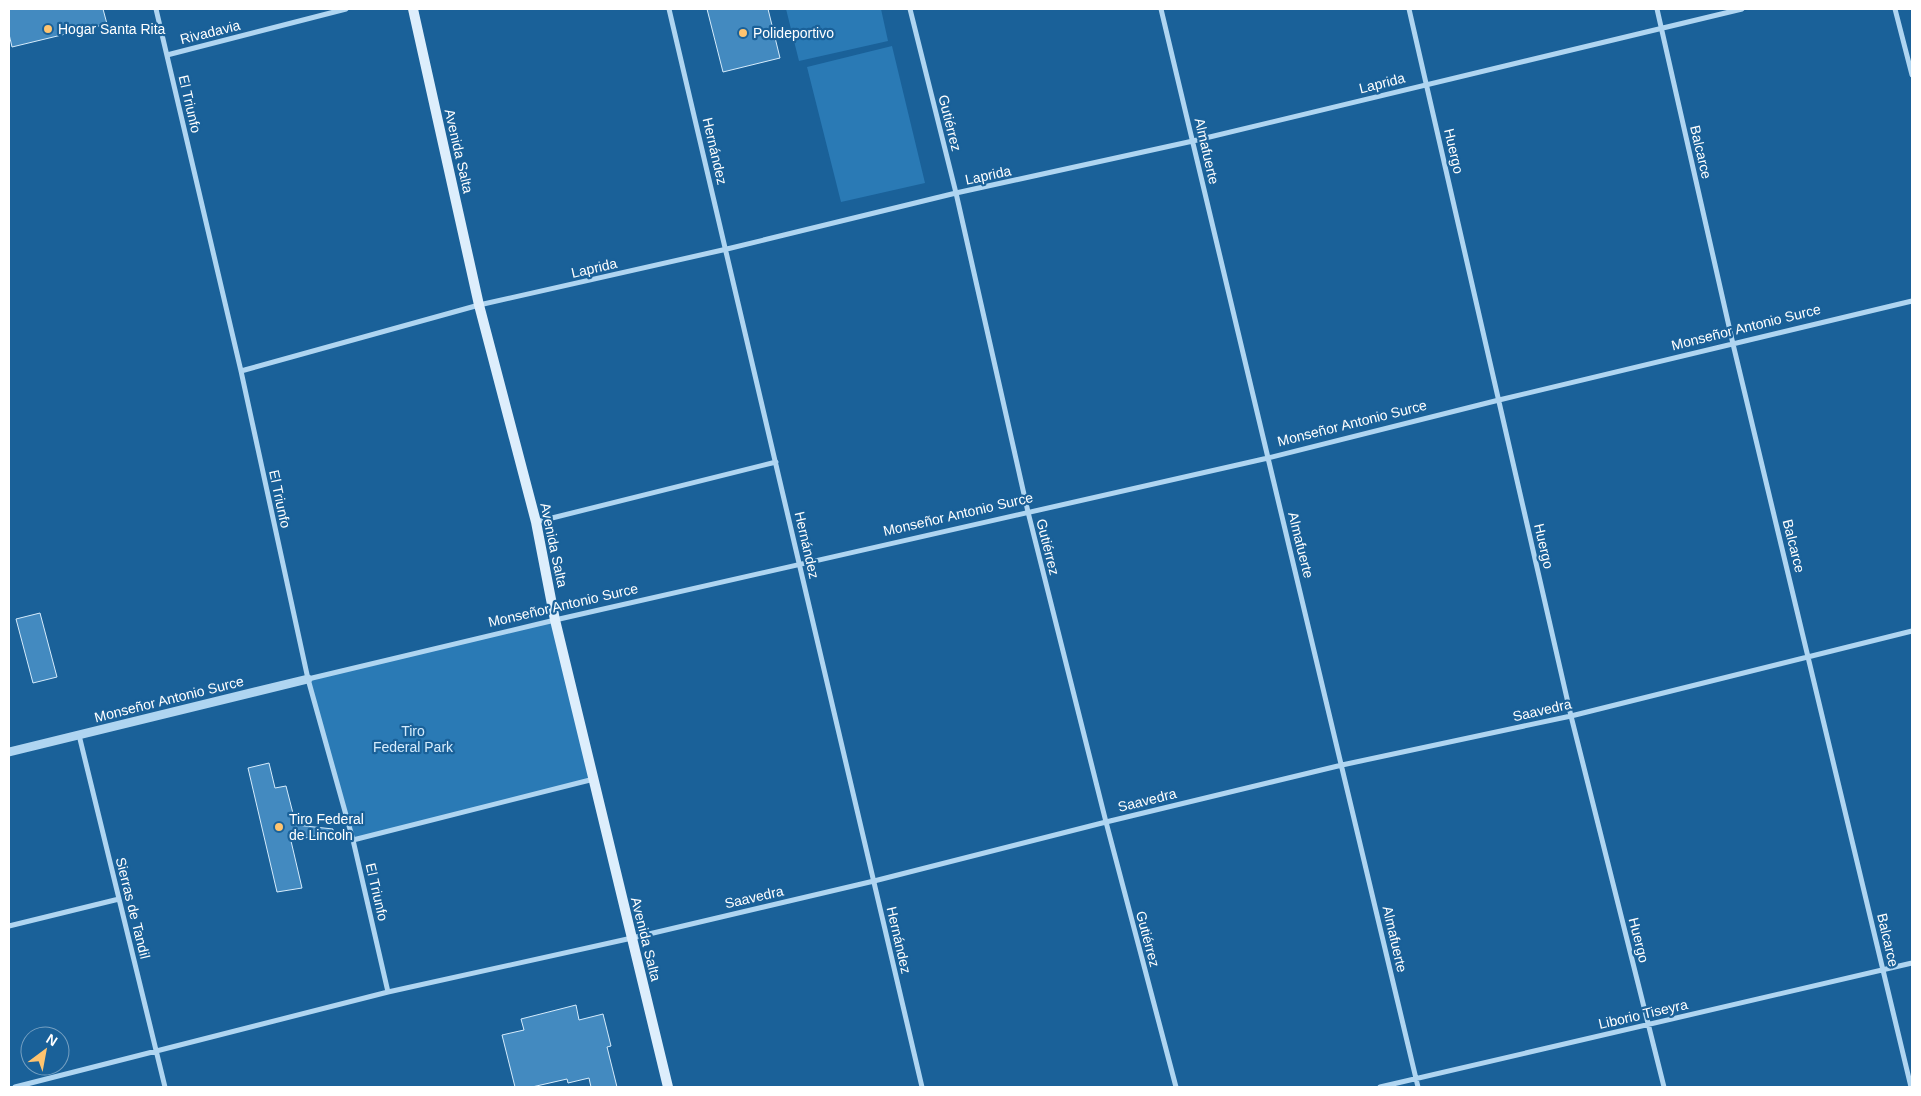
<svg xmlns="http://www.w3.org/2000/svg" width="1921" height="1096" font-family="Arial,sans-serif">
<rect width="100%" height="100%" fill="#1a6199"/>
<!-- green -->
<path fill="#2a7ab5" d="M786,9H881L888,41L799,61Z
M892,46L925,183L841,202L807,67Z
M555,620L594,779L353,840L308,679Z"/>
<!-- building -->
<path fill="#438ac0" stroke="#d6ecfc" d="M9,9H103L107,24L12,47L9,34Z
M707,9H768L780,58L723,72Z
M40,613L57,677L33,683L16,619Z
M269,763L275,788L286,786L296,825L333,829V832L291,841L302,888L277,892L248,768Z
M576,1005L579,1020L603,1014L611,1046L607,1047L617,1087H591L589,1078L568,1083L567,1079L532,1087H515L502,1035L524,1030L521,1019Z"/>
<g fill="none" stroke-linecap="round" stroke-linejoin="round">
<!-- minor -->
<path stroke="#afd5f1" stroke-width="5" d="M156,9L241,371L308,679L353,840L388,992
M669,9L922,1087
M910,9L956,193L1028,512L1106,822L1176,1087
M1161,9L1418,1087
M1409,9L1571,716L1664,1087
M1657,9L1733,344L1911,1087
M1895,9L1912,75
M167,55L346,9
M241,371L479,305L727,249L956,193L1193,141L1742,9
M536,522L776,462
M308,679L555,620L1268,458L1499,400L1912,301
M79,735L165,1087
M353,840L594,779
M9,926L119,899
M15,1087L388,992L632,938L874,881L1106,822L1342,765L1571,716L1912,631
M1380,1087L1912,963"/>
<!-- tertiary -->
<path stroke="#afd5f1" stroke-width="9" d="M9,752L308,679"/>
<!-- secondary -->
<path stroke="#ddeefc" stroke-width="10" d="M413,9L479,305L536,522L555,620L668,1087"/>
</g>
<!-- markers -->
<g fill="#ffc46f" stroke="#1a6199" stroke-width="2">
<circle cx="48" cy="29" r="5"/>
<circle cx="743" cy="33" r="5"/>
<circle cx="279" cy="827" r="5"/>
</g>
<g text-anchor="middle" stroke-width="4.5" stroke-linejoin="round" paint-order="stroke">
<!-- poi labels -->
<g font-size="14" fill="#fff" stroke="#1a6199" text-anchor="start">
<text x="58" y="34">Hogar Santa Rita</text>
<text x="753" y="38">Polideportivo</text>
<text x="289" y="824">Tiro Federal<tspan x="289" dy="16">de Lincoln</tspan></text>
</g>
<!-- street labels -->
<g font-size="14" fill="#fff" stroke="#1a6199">
<text transform="translate(210 32) rotate(-14)" y="5">Rivadavia</text>
<text transform="translate(1382 83) rotate(-14)" y="5">Laprida</text>
<text transform="translate(190 104) rotate(77)" y="5">El Triunfo</text>
<text transform="translate(950 123) rotate(76)" y="5">Gutiérrez</text>
<text transform="translate(459 151) rotate(77)" y="5">Avenida Salta</text>
<text transform="translate(715 151) rotate(77)" y="5">Hernández</text>
<text transform="translate(1207 151) rotate(77)" y="5">Almafuerte</text>
<text transform="translate(1454 151) rotate(77)" y="5">Huergo</text>
<text transform="translate(1701 152) rotate(77)" y="5">Balcarce</text>
<text transform="translate(988 175) rotate(-12)" y="5">Laprida</text>
<text transform="translate(594 268) rotate(-13)" y="5">Laprida</text>
<text transform="translate(1746 327) rotate(-14)" y="5">Monseñor Antonio Surce</text>
<text transform="translate(1352 423) rotate(-14)" y="5">Monseñor Antonio Surce</text>
<text transform="translate(280 499) rotate(78)" y="5">El Triunfo</text>
<text transform="translate(958 514) rotate(-13)" y="5">Monseñor Antonio Surce</text>
<text transform="translate(554 545) rotate(78)" y="5">Avenida Salta</text>
<text transform="translate(807 545) rotate(77)" y="5">Hernández</text>
<text transform="translate(1301 545) rotate(76)" y="5">Almafuerte</text>
<text transform="translate(1544 546) rotate(77)" y="5">Huergo</text>
<text transform="translate(1794 546) rotate(76)" y="5">Balcarce</text>
<text transform="translate(1048 547) rotate(76)" y="5">Gutiérrez</text>
<text transform="translate(563 605) rotate(-13)" y="5">Monseñor Antonio Surce</text>
<text transform="translate(169 699) rotate(-14)" y="5">Monseñor Antonio Surce</text>
<text transform="translate(1542 710) rotate(-13)" y="5">Saavedra</text>
<text transform="translate(1147 800) rotate(-14)" y="5">Saavedra</text>
<text transform="translate(377 892) rotate(77)" y="5">El Triunfo</text>
<text transform="translate(754 897) rotate(-13)" y="5">Saavedra</text>
<text transform="translate(133 908) rotate(76)" y="5">Sierras de Tandil</text>
<text transform="translate(646 939) rotate(76)" y="5">Avenida Salta</text>
<text transform="translate(1148 939) rotate(75)" y="5">Gutiérrez</text>
<text transform="translate(1395 939) rotate(77)" y="5">Almafuerte</text>
<text transform="translate(899 940) rotate(77)" y="5">Hernández</text>
<text transform="translate(1639 940) rotate(76)" y="5">Huergo</text>
<text transform="translate(1888 940) rotate(77)" y="5">Balcarce</text>
<text transform="translate(1643 1014) rotate(-13)" y="5">Liborio Tiseyra</text>
</g>
<!-- park labels -->
<g font-size="14" fill="#d6ecfc" stroke="#1a6199">
<text x="413" y="736">Tiro<tspan x="413" dy="16">Federal Park</tspan></text>
</g>
</g>
<!-- border -->
<rect width="1921" height="1096" fill="none" stroke="#ffffff" stroke-width="20"/>
<!-- north arrow -->
<g transform="translate(45 1051) rotate(32)"><circle r="24" fill="#1a6199" stroke="#76a0c2"/>
<path d="M0-4L9 19L0 12L-9 19Z" fill="#ffc46f"/>
<text y="-8" font-size="14" font-weight="bold" text-anchor="middle" fill="#ffffff">N</text>
</g>
</svg>
